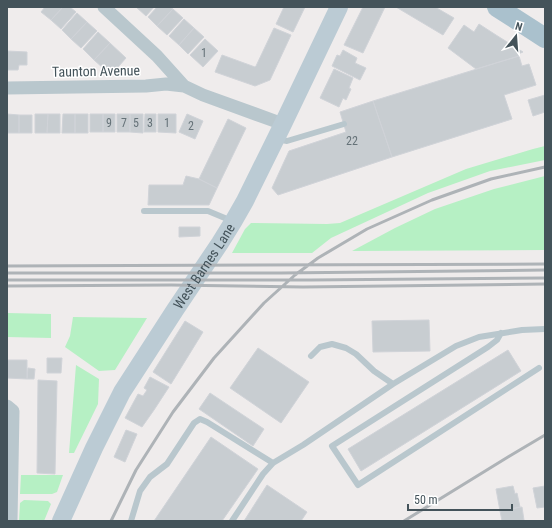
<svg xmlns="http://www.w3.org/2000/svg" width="552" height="528" font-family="'Roboto Condensed',sans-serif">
<rect width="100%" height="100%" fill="#efecec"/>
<!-- green -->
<path fill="#b6f0c4" d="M545,146V160L490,171L428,193L331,238L312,253H232L245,229L251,223L327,224L340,223L466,169L533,149Z
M545,176V250L352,251L395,228L435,209L494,189Z
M7,313L51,314V338L7,337Z
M73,317L147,318L115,370L99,371L65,347L70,336Z
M76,365L99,379L98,404L74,453H69Z
M21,475H63L57,492L52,494H20Z
M24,500L48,501L51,504L44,521H19L20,503Z"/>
<!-- building -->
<path fill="#c8cdd1" stroke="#d0d3d8" d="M45,7H63L51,20L41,12Z
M63,7H70L76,12L61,29L51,20Z
M136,7H154L146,16Z
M157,7H170L173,9L157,26L148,17Z
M284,7H305L293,32L276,24Z
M363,7H385L363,53L344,45Z
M396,7H435L454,18L443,35Z
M173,9L183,18L167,35L157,26Z
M77,13L87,22L71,39L62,30Z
M184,19L194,28L179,45L169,36Z
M87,22L97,31L81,48L71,39Z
M479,24L496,35L523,52L518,54L519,56L476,69L448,48L464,25L474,32Z
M194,28L204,37L188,54L179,45Z
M274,28L291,35L270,80L255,86L215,72L222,55L255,67L256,66Z
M98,32L110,43L94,60L83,49Z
M205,39L218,51L203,67L190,55Z
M110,43L126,58L111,75L94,60Z
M343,50L357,58L355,63L366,68L360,80L332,66L337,55L340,56Z
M7,51L27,52V65H19L18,70H7Z
M519,56L522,66L529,64L536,85L504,95L512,119L392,157L373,101Z
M334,69L353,78L349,88L351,89L346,100L343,98L339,107L320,98Z
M545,95V112L533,116L528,100Z
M373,101L392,157L278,195L272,188L289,151L346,132L340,112Z
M7,114L19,115V133H7Z
M35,114H48L47,133H35Z
M48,114H60V133H47Z
M63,114H75V133H62Z
M75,114H88V133H75Z
M90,114H103V132H90Z
M103,114H115V132H103Z
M117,114H130V132H117Z
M130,114H143V133L130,132Z
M145,114H156V132H144Z
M158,114H176V133L158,132Z
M187,114L203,121L195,139L179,132Z
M19,115H32V133H19Z
M228,119L246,128L217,188L199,179Z
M186,176L199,179L217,188L209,205H148L149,185H183Z
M179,227H200V236L179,237Z
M429,320L430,351L373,352L372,321Z
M185,321L203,332L171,384L153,372Z
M258,348L309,382L281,423L230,388Z
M508,350L521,371L361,471L348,449Z
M47,358H62L61,373H47Z
M7,360H27V379L7,378Z
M28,368L35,369L34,379H27Z
M150,377L169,387L154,410L142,427L125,418L138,394L143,396L147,390L144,388Z
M38,380L57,381L55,474L37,473Z
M210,393L264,429L253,446L199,409Z
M126,430L137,434L125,462L114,457Z
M211,437L258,469L222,521H154Z
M267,485L307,512L301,521H244Z
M513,486L515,494L517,493L520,507L500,511L496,489Z
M545,486V507L537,508L533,488Z
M522,507L524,520L517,521H502L500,511Z"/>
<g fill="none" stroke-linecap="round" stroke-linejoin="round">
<!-- lane -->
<path stroke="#b9c7cd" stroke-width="6" d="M277,139L287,141L344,124
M144,211H208L232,221
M501,333L497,340L488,347L332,446L358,485L539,368
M311,356L320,347L332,344L346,348L356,354L374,371L393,384
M131,521L140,491L150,477L167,464L194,423L200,419L207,422L273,463
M232,521L263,474L273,463L303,445L393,384L456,346L479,337L522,330L545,329"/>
<!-- street -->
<path stroke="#b9c7cd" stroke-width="13" d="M104,7L157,56L184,86L203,95L283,124
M7,88L146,86L166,84L184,86
M7,406L13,411L11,521"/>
<!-- secondary -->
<path stroke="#bbcbd4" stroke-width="18" id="s1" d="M61,521L94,448L122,392L175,310L220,243L233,222L245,201L283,124L339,7"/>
<!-- primary -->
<path stroke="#aac1cd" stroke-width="20" d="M497,7L545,38"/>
<!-- rail -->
<path stroke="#aeb3b7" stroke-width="3" d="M7,266L545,264
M7,273H281L545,270
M7,280H311L545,278
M7,286L171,285L303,287L545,284
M111,521L136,470L173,412L214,358L264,303L295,275L318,258L367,229L432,200L491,179L545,167
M404,521L513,454L545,435"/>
</g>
<g text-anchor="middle" stroke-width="3" stroke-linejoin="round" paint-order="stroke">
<!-- number labels -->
<g font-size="12" fill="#657278">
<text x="204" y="57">1</text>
<text x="109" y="127">9</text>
<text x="124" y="127">7</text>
<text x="136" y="127">5</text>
<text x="150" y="127">3</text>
<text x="167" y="127">1</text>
<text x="191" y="130">2</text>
<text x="352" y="145">22</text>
</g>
<!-- street labels -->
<g font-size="14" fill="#44535a" stroke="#fff">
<text transform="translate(96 71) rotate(-1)" y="5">Taunton Avenue</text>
<text dy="5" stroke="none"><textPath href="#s1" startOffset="293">West Barnes Lane</textPath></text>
</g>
</g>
<!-- border -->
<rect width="552" height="528" fill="none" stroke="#44535a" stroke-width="16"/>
<!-- north arrow -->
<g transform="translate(516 36) rotate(17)" stroke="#ffffff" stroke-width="3" paint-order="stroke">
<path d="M0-3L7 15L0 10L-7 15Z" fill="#44535a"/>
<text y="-6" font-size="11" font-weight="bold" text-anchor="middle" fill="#44535a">N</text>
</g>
<!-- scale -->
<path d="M408 504v6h104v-6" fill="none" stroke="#44535a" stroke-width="2"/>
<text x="414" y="504" font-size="12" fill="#44535a" stroke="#ffffff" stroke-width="3" paint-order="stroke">50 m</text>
</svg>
